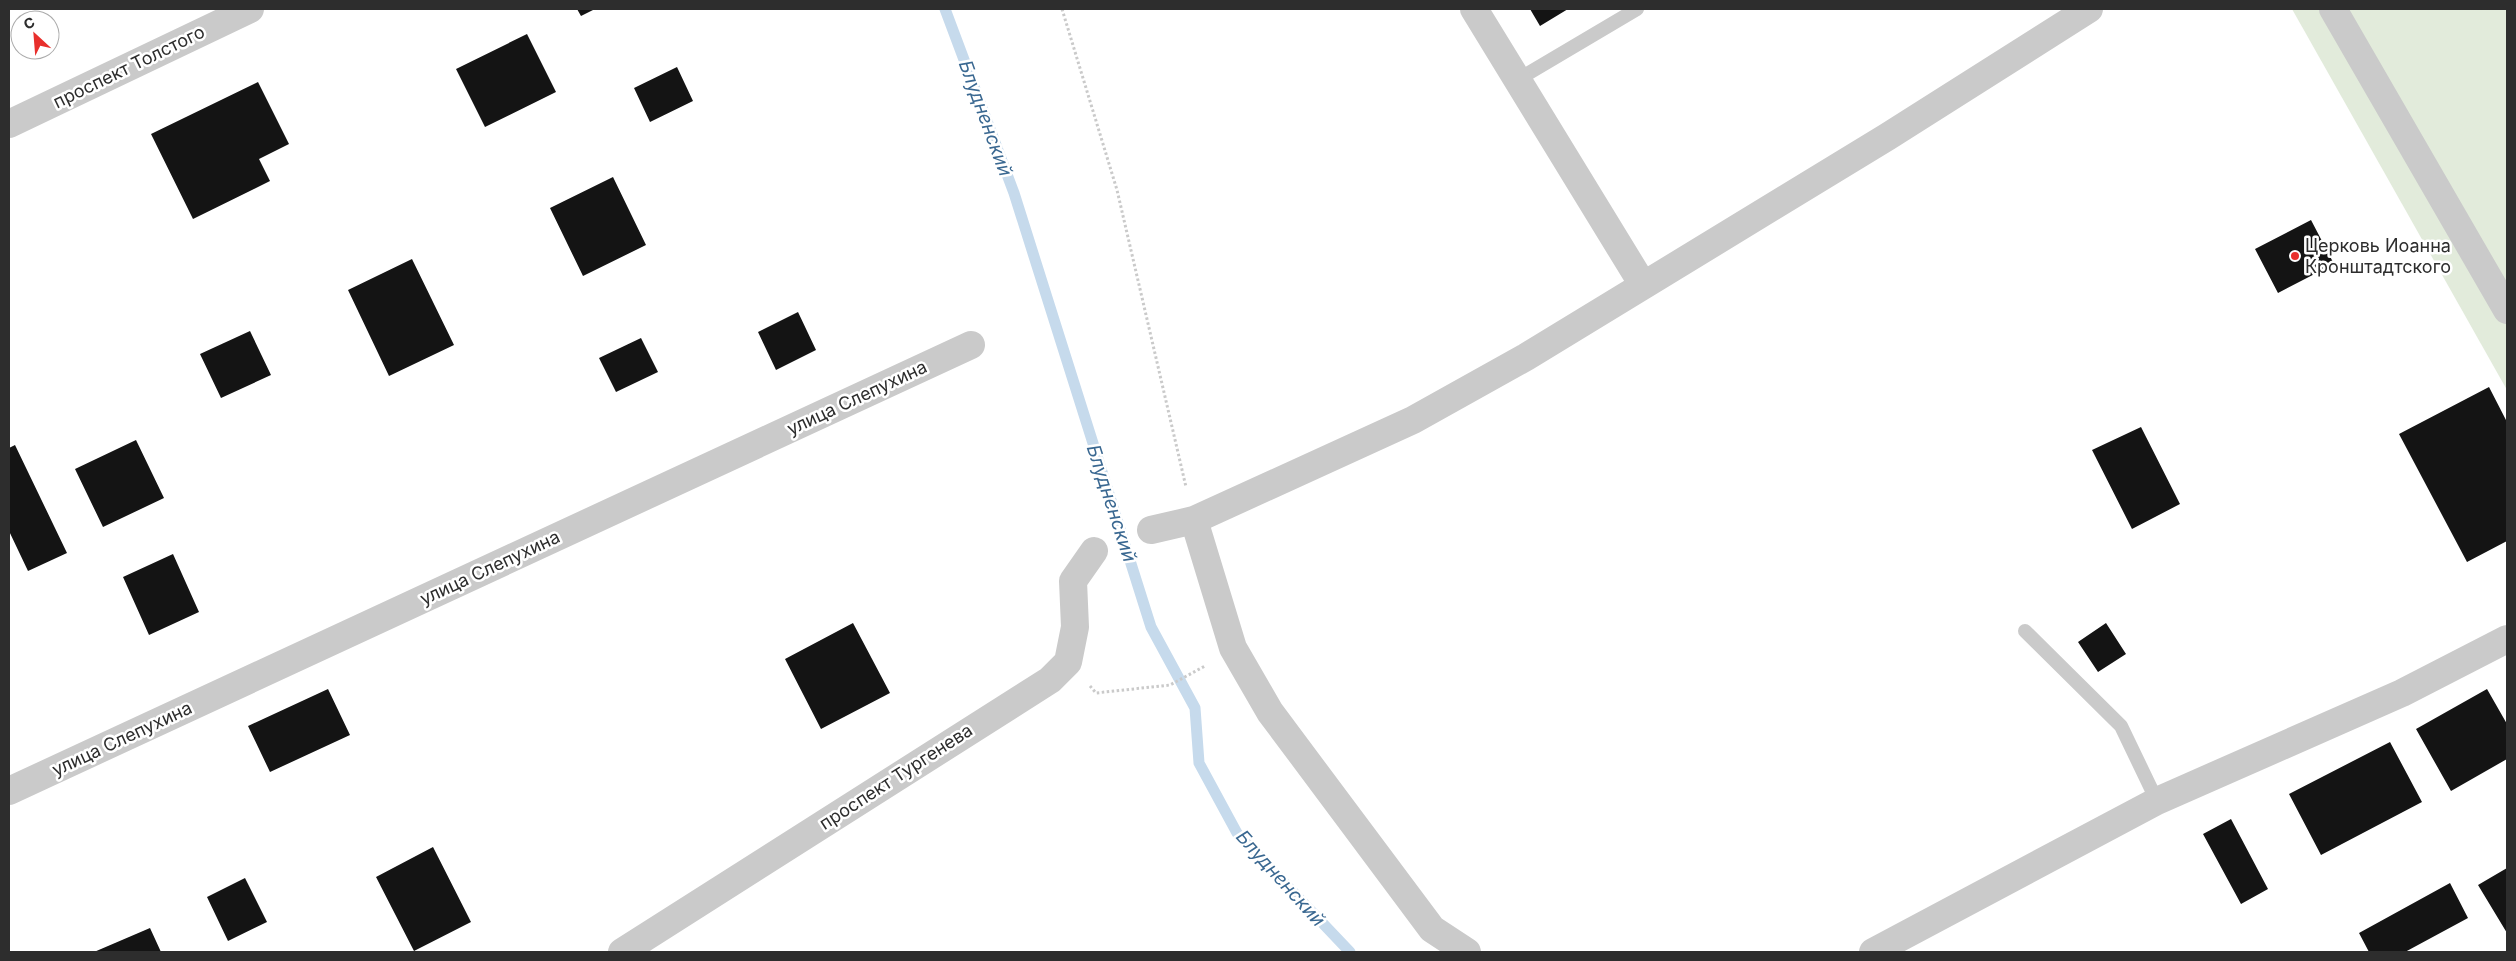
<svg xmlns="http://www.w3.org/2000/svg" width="2516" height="961" font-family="Inter,sans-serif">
<rect width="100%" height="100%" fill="#fff"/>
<!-- green -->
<path fill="#e2ebdb" d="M2292,9H2507V390Z"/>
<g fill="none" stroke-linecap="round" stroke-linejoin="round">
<!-- stream -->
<path stroke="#c6daec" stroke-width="11" d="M945,9L1014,193L1151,627L1195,708L1199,763L1237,833L1350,952"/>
</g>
<!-- building -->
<path fill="#141414" d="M577,9H595L581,16Z
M1530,9H1568L1540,26Z
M527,34L556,92L485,127L456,69Z
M677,67L693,101L650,122L634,88Z
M258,82L289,144L259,159L270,181L193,219L151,134Z
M613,177L646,245L583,276L550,208Z
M2311,220L2334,264L2278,293L2255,249Z
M412,259L454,345L389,376L348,290Z
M798,312L816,350L776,370L758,332Z
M250,331L271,375L221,398L200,354Z
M641,338L658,372L616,392L599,358Z
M2489,387L2507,422V541L2467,562L2399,434Z
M2141,427L2180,504L2132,529L2092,450Z
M136,440L164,498L103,527L75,469Z
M15,445L67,553L28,571L9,531V448Z
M173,554L199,612L149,635L123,577Z
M853,623L890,693L821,729L785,659Z
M2106,623L2126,654L2098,672L2078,642Z
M328,689L350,735L270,772L248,726Z
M2487,689L2507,724V759L2451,791L2416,729Z
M2390,742L2422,802L2321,855L2289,794Z
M2231,819L2268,889L2241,904L2203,834Z
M433,847L471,922L414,951L376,877Z
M2507,868V933L2478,885Z
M245,878L267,922L228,941L207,897Z
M2450,883L2468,918L2405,952H2369L2359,933Z
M150,928L161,952H94Z"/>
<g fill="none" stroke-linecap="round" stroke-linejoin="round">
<!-- path -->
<path stroke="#cacaca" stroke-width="3" stroke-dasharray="2.5 2.5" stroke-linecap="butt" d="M1062,9L1117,190L1186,487
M1090,686L1096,693L1170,685L1205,666"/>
<!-- service -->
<path stroke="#cacaca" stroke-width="14" d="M1517,80L1637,9
M2025,631L2121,726L2157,801"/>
<!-- minor -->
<path stroke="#cacaca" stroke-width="28" d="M1474,9L1643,285
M2333,9L2507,310
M9,124L250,9
M1194,520L1233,648L1270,712L1432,929L1467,952
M1151,530L1194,520L1413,420L1526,357L1887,137L2089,9
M9,791L971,345
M622,952L1050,680L1068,662L1075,627L1073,581L1094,551
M1873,952L2157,801L2402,693L2507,639"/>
</g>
<!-- markers -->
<circle fill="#e82f2c" stroke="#fff" stroke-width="2" cx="2295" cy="256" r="5"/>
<g text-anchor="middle" stroke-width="5" stroke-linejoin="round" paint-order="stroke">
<!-- street labels -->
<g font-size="18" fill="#2d2d2d" stroke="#fff">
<text transform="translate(129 67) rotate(-26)" y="6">проспект Толстого</text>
<text transform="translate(857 398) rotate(-25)" y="6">улица Слепухина</text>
<text transform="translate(490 568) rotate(-25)" y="6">улица Слепухина</text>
<text transform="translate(122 739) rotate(-25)" y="6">улица Слепухина</text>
<text transform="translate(896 777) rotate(-33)" y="6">проспект Тургенева</text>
</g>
<!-- poi labels -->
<g font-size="18" fill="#2d2d2d" stroke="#fff" text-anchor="start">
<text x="2305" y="252">Церковь Иоанна<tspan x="2305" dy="21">Кронштадтского</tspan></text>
</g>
<!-- water labels -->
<g font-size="19" font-style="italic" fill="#3a6891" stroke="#fff">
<text transform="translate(986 118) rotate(70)" y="7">Блудненский</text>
<text transform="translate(1112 503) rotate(72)" y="7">Блудненский</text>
<text transform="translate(1281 878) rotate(48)" y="7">Блудненский</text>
</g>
</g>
<!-- border -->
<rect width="2516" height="961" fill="none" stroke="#2d2d2d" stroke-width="20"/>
<!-- north arrow -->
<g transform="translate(35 35) rotate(334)"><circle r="24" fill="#ffffff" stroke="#ababab"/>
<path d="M0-4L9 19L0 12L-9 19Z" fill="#e82f2c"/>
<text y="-8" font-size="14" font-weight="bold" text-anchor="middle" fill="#2d2d2d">С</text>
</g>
</svg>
